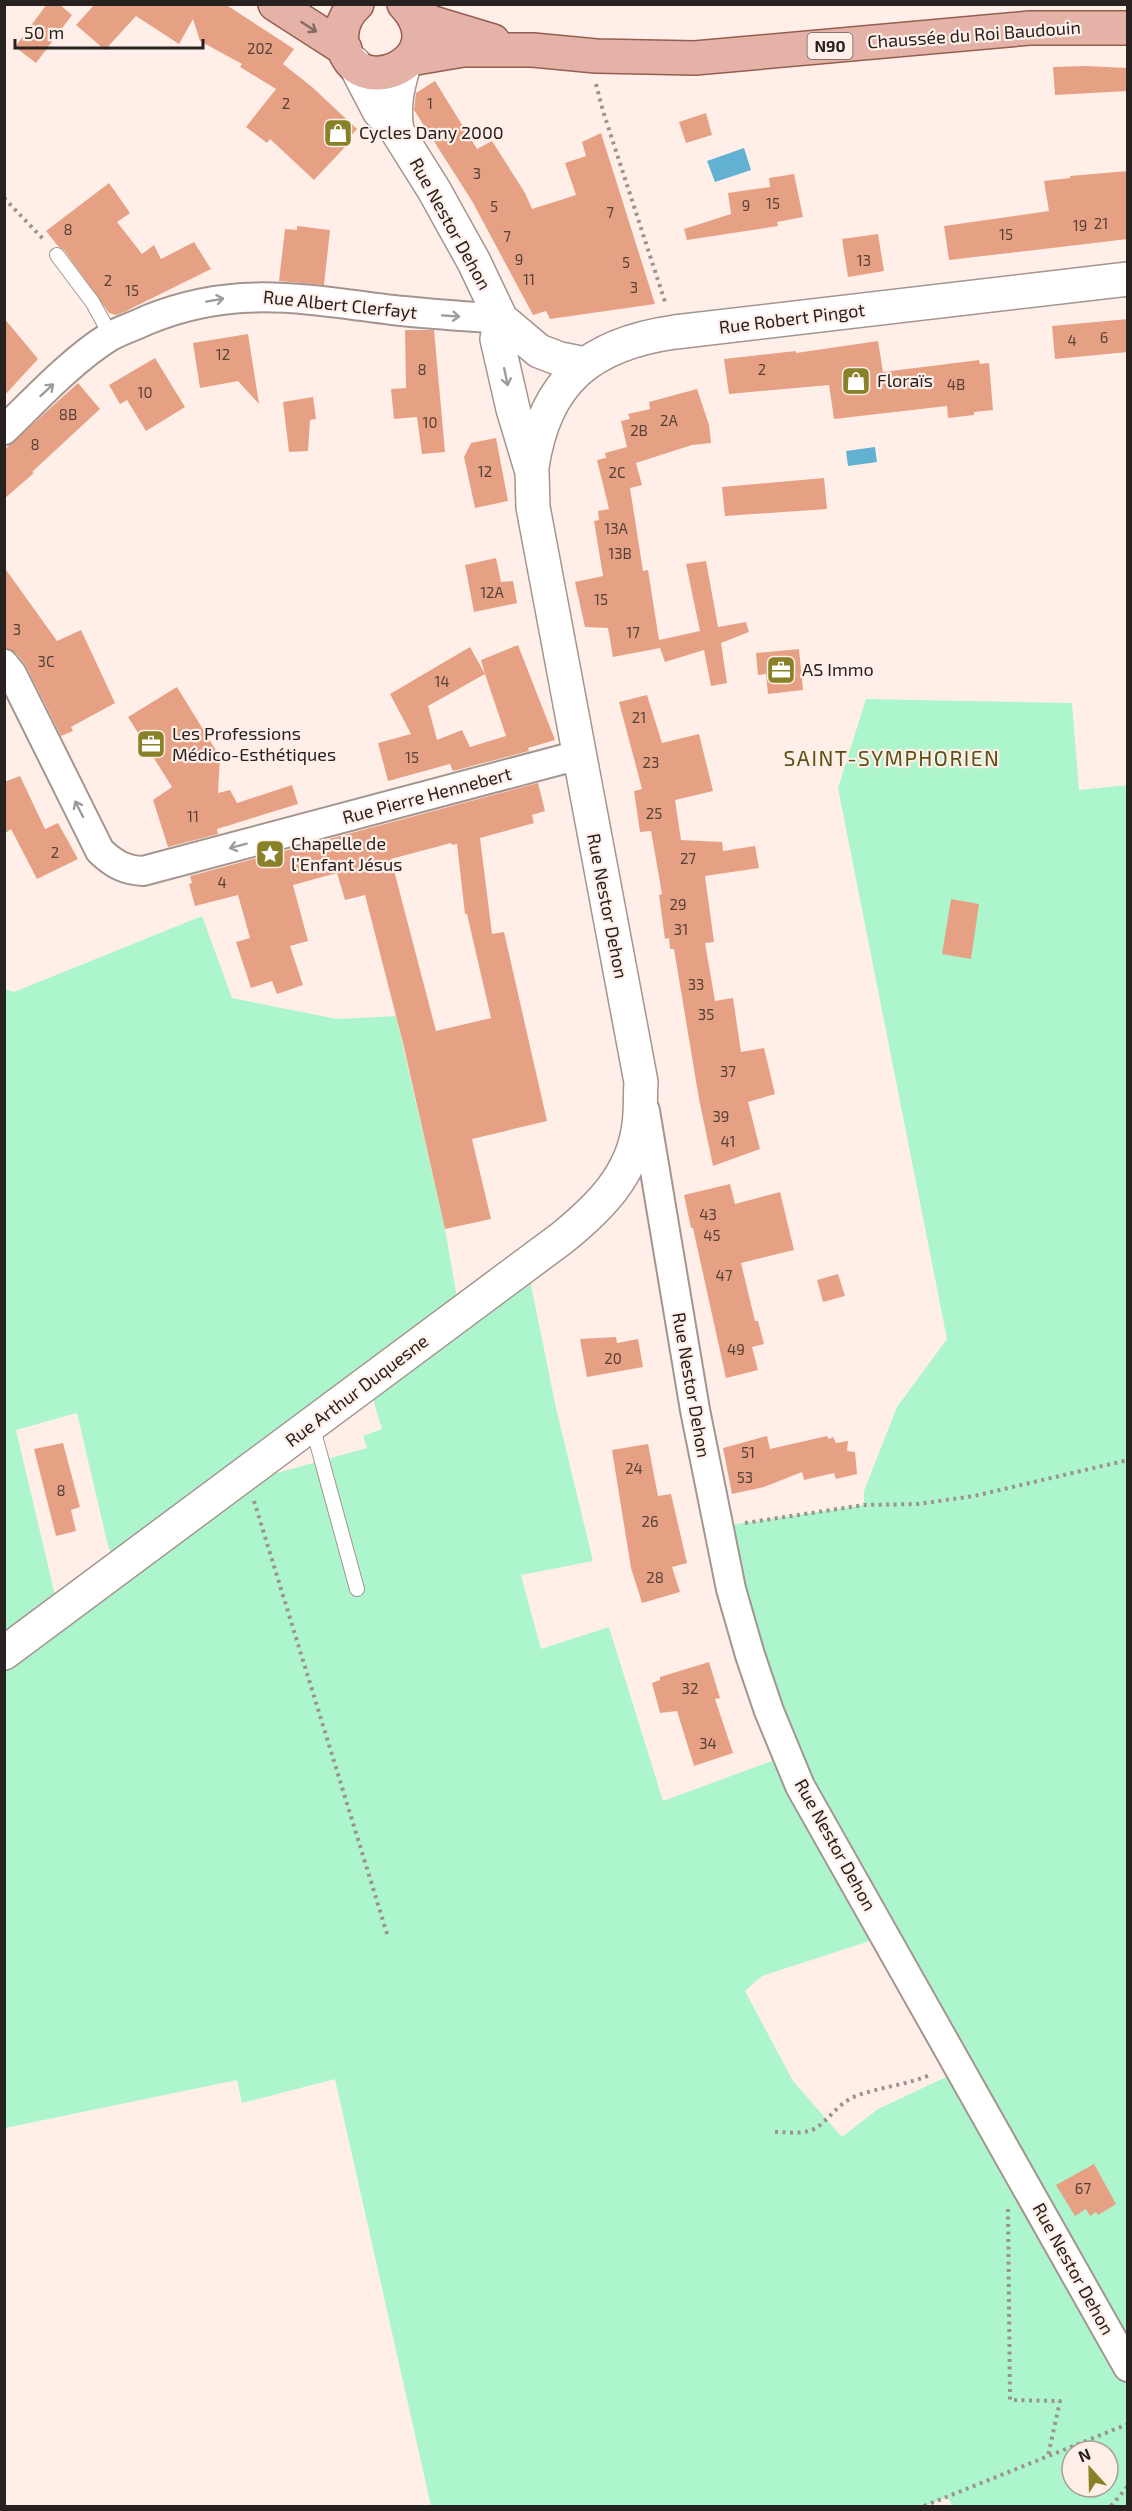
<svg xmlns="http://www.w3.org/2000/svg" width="1132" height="2511" font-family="'Exo 2',sans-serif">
<rect width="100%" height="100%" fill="#ffefe8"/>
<!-- green -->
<path fill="#adf5cd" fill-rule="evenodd" d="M866,699L1072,703L1079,790L1128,785L1127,2506H952L948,2497L924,2506H431L335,2079L242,2103L237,2080L5,2128V989L14,992L202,916L232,998L337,1019L396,1016L445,1229L460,1314L527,1265L556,1408L593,1561L521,1575L541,1649L609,1627L663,1801L788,1755L717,1527L864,1505V1491L897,1407L947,1339L838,788ZM368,1383L382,1429L363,1436L367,1448L255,1479ZM77,1413L108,1546L117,1569L59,1612L16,1430ZM885,1936L961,2070L878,2109L842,2137L793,2081L745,1991L762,1976ZM1072,2451H1108V2487H1072Z"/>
<!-- water -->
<path fill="#62b1d2" d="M744,148L751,170L715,182L707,161Z
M875,447L877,462L848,466L846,451Z"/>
<!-- building -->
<path fill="#e6a185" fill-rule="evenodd" d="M47,4H59L72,15L36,63L15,47Z
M95,4H225L294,49L283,64L312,87L357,129L344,144L346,146L314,180L270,139L267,143L246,127L276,89L240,67L242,64L200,41L193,19L179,44L136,16L105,50L76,25Z
M1085,66L1128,68V91L1055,95L1053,67Z
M435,81L477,149L492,141L525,193L532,209L576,195L565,163L586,156L582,142L601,133L655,304L550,319L546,311L533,315L472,201L414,110L416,93Z
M706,113L712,135L686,143L679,122Z
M1128,171V239L949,260L944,226L1049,211L1044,181L1070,178V176Z
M794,174L803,217L777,222L778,226L687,240L684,229L731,214L728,193L770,187L769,178Z
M109,183L130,213L117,222L142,254L154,245L161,259L194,242L211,269L124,312L116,315L109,313L64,250L58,246L46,231Z
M297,226L330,230L324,285L279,281L285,229L297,230Z
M878,234L884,271L848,277L842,239Z
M4,318L38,359L4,396Z
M1128,319V352L1055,359L1052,326Z
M405,330H434L445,452L422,454L417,417L394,419L391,389L406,388Z
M248,334L259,404L238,381L200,388L193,343Z
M878,341L883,372L979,360L980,364L989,363L993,410L974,412V415L948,418L947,406L834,419L829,385L729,394L724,359L796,351V353Z
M155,358L185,407L146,431L127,400L120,404L109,385Z
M78,383L100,409L32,472L34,473L4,499V450Z
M697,389L709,425L711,443L692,445L636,463L642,485L630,488L643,571L648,570L659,640L700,631L686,564L706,561L718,627L746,622L749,632L721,643L727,683L711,686L704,650L665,662L660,648L613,657L608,628L585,627L575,582L603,576L594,521L599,520L598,511L609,509L597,460L606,458L605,453L627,447L621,421L630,419L628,414L650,409L649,402Z
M313,397L316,419L310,420L308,451L289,452L283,402Z
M496,438L508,501L475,508L464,457L471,443Z
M824,478L827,509L725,516L722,487Z
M496,558L501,582L513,581L517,603L474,612L465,565Z
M4,567L57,641L81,630L115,703L71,727L73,731L61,736L25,664L16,653L4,648Z
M518,645L555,740L528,748L529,751L453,771L450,764L388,781L378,743L411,734L390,694L470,647L485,674L481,660ZM485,674L506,736L470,747L462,730L437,740L428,706Z
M799,649L803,690L768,694L766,674L758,675L756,653Z
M177,687L220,757L218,793L230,790L237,803L292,785L298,804L217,829L218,834L168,847L153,800L172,787L128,717Z
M647,695L662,743L699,734L713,791L675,800L681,840L722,842L723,851L755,846L759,868L705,876L714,942L705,943L715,1001L733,998L741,1052L764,1048L775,1094L748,1102L760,1149L713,1166L699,1099L674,949H670L669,938L665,939L659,895L662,894L651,831L640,832L634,791L642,789L619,702Z
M20,776L45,829L58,823L78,859L37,879L11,829L4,834V782Z
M538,783L545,811L532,815L534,823L480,838L492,934L504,932L547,1121L472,1139L491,1219L445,1229L403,1043L365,895L345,900L337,873L293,885L308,941L290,946L303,985L277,994L272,981L251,988L236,942L250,938L238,895L195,906L189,884L192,883L190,876ZM451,843L452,845L457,844L465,914H467L491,1018L436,1031L391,859Z
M951,899L979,904L971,959L942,954Z
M730,1184L735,1204L780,1192L794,1250L741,1263L755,1321H758L764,1344L752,1347L758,1370L726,1378L693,1228H691L684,1195Z
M838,1274L845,1296L823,1302L817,1280Z
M616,1337L617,1343L638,1339L643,1367L587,1377L580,1339Z
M767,1436L770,1449L827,1436L829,1439L833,1437L836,1443L848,1441L847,1451L855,1452L857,1474L836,1479L834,1473L804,1480L802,1472L764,1487L732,1494L723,1448Z
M63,1443L80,1507L71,1510L76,1531L56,1536L34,1449Z
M648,1444L658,1496L671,1494L687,1563L672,1567L680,1592L642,1603L631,1568L612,1450Z
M709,1662L720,1698L715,1699L733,1753L694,1766L677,1711L660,1713L652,1683L660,1680V1677Z
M1094,2164L1116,2204L1098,2215L1096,2212L1090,2216L1086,2209L1075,2216L1056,2185Z"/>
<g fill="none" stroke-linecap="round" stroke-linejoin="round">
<!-- lane casing -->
<g stroke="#a4958f" stroke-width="16">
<path id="lane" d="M57,255L93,303L111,336
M312,1425L357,1589"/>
</g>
<!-- street casing -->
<g stroke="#a4958f" stroke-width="32">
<path id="street" d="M4,430C37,398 71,361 109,337C121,330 135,326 147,320C233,284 304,299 393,310C429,314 465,316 501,319
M4,664L12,674L100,851C114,864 124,870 143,871L579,755
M645,1111L695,1410L731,1589L750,1655L769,1711L800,1786L1128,2367"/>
</g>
<!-- secondary casing -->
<g stroke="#a4958f" stroke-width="36">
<path id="secondary" d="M354,63L379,111L397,131L434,190L474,262L501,319L539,351L560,359L586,364
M397,131C393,106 397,89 404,65
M532,467C545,380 591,344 675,332L1128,279
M4,1653L562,1238C599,1208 633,1175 639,1125C641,1111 640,1096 641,1082L533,507L532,472L513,409L497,339L501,319"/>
</g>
<!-- primary casing -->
<g stroke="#965e50" stroke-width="36">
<path id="primary" d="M275,4L345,49
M357,4C346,14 340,27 342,42C354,106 457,60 404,4
M405,5L430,22L493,41
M410,59L463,50H533L596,56L695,58L1030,28H1128"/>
</g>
<!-- path -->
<path stroke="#9d928d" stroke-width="4" stroke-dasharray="3 4.5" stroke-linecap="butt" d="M596,84L603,111L666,305
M4,198L45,241
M254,1501L388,1937
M745,1523L864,1505L918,1504L974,1496L1128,1460
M775,2132C789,2132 804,2135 816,2128C830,2119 838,2103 856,2096C880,2087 911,2084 932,2074
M1008,2209L1010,2400L1060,2401L1048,2456
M924,2506L1128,2424
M1111,2506L1128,2486"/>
<!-- lane -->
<use href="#lane" stroke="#fff" stroke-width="14"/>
<!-- street -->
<use href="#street" stroke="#fff" stroke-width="28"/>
<!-- secondary -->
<use href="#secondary" stroke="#fff" stroke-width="33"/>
<!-- primary -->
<use href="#primary" stroke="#e4b2a6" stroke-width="33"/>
</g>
<!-- one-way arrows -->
<defs><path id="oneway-shaft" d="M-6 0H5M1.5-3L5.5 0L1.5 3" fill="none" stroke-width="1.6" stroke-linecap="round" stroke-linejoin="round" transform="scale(1.5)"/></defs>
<use stroke="#866a62" href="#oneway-shaft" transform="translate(309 27) rotate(33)"/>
<g stroke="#9e9c9a">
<use href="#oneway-shaft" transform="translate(215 300) rotate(-10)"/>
<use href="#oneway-shaft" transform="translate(451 316) rotate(4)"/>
<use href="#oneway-shaft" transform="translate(506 377) rotate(78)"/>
<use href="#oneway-shaft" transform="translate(47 390) rotate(-43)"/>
<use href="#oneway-shaft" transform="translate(79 809) rotate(-117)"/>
<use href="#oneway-shaft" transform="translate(238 846) rotate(165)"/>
</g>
<!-- icons -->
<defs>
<g id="shop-square" transform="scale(1.5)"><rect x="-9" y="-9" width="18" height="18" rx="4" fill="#898128" stroke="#ffefe8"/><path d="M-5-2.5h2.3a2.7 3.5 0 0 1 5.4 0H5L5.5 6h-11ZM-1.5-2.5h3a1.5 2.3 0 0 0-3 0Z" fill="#fff"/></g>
<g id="office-square" transform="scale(1.5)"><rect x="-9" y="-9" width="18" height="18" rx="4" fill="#898128" stroke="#ffefe8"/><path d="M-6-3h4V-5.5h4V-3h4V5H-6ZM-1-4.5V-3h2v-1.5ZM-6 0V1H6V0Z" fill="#fff"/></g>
<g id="sight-square" transform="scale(1.5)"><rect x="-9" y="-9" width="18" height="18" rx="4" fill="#898128" stroke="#ffefe8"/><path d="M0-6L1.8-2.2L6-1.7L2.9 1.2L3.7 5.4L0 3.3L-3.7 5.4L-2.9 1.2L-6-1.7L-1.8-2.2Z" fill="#fff"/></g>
</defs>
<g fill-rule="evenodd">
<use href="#shop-square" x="338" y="133"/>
<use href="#shop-square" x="856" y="381"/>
<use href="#office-square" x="781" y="670"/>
<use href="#office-square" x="151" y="744"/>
<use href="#sight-square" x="270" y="854"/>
</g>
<g text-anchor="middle" stroke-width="4.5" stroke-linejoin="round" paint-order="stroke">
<!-- number labels -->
<g font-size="15" fill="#574238">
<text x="260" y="54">202</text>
<text x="286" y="109">2</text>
<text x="430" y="109">1</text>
<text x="477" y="179">3</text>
<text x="773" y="209">15</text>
<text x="746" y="211">9</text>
<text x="494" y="212">5</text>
<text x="610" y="218">7</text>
<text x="1101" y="229">21</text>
<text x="1080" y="231">19</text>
<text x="68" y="235">8</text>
<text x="1006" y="240">15</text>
<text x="507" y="242">7</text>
<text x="519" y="265">9</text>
<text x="864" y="266">13</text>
<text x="626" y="268">5</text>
<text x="529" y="285">11</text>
<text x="108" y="286">2</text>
<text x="634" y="293">3</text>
<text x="132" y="296">15</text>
<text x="1104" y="343">6</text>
<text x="1072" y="346">4</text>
<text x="223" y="360">12</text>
<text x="422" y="375">8</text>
<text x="762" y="375">2</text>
<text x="956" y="390">4B</text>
<text x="145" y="398">10</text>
<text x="68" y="420">8B</text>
<text x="669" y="426">2A</text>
<text x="430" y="428">10</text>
<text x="639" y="436">2B</text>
<text x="35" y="450">8</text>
<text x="485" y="477">12</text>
<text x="617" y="478">2C</text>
<text x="616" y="534">13A</text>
<text x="620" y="559">13B</text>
<text x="492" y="598">12A</text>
<text x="601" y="605">15</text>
<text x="17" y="635">3</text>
<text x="633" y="638">17</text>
<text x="46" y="667">3C</text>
<text x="442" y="687">14</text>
<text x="639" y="723">21</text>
<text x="412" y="763">15</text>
<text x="651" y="768">23</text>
<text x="654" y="819">25</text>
<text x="193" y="822">11</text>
<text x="55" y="858">2</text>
<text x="688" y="864">27</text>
<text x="222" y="888">4</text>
<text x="678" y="910">29</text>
<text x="681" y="935">31</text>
<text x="696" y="990">33</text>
<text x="706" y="1020">35</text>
<text x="728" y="1077">37</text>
<text x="721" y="1122">39</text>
<text x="728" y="1147">41</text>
<text x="708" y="1220">43</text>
<text x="712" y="1241">45</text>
<text x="724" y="1281">47</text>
<text x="736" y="1355">49</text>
<text x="613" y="1364">20</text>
<text x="748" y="1458">51</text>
<text x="634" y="1474">24</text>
<text x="745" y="1483">53</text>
<text x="61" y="1496">8</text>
<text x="650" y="1527">26</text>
<text x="655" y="1583">28</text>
<text x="690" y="1694">32</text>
<text x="708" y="1749">34</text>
<text x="1083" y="2194">67</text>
</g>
<!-- shield labels -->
<rect fill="#ffefe8" stroke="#68605b" stroke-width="1.5" x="807.5" y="33" width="45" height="26" rx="4.5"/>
<g font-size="16" font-weight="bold" fill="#27221f">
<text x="830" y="52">N90</text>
</g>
<!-- street labels -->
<g font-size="18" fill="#27221f" stroke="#ffefe8">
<text transform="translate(974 35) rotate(-4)" y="6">Chaussée du Roi Baudouin</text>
<text transform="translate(450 224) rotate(61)" y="6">Rue Nestor Dehon</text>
<text transform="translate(340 305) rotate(6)" y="6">Rue Albert Clerfayt</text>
<text transform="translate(792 319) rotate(-7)" y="6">Rue Robert Pingot</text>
<text transform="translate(427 796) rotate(-15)" y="6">Rue Pierre Hennebert</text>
<text transform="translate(607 906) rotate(79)" y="6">Rue Nestor Dehon</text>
<text transform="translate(691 1385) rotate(80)" y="6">Rue Nestor Dehon</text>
<text transform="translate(357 1391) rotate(-37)" y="6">Rue Arthur Duquesne</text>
<text transform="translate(835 1845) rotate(61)" y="6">Rue Nestor Dehon</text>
<text transform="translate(1073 2269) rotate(61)" y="6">Rue Nestor Dehon</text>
</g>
<!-- poi labels -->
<g font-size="18" fill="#27221f" stroke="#ffefe8" text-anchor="start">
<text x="359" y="139">Cycles Dany 2000</text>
<text x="877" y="387">Floraïs</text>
<text x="802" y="676">AS Immo</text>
<text x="172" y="740">Les Professions<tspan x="172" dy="21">Médico-Esthétiques</tspan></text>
<text x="291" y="850">Chapelle de<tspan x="291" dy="21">l’Enfant Jésus</tspan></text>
</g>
<!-- quarter labels -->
<g font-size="21" letter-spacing="1.5" fill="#575114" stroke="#ffefe8">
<text x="892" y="766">SAINT-SYMPHORIEN</text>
</g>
</g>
<!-- border -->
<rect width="1132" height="2511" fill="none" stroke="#27221f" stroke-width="12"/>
<!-- north arrow -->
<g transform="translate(1090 2469) rotate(338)"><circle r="28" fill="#ffefe8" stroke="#a99d98" stroke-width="1.5"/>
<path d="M0-4.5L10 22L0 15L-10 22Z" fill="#898128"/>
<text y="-9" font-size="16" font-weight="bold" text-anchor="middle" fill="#27221f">N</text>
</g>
<!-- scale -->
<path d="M15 39v9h188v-9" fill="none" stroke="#27221f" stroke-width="3"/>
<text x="24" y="39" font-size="18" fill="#27221f" stroke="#ffefe8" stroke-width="4.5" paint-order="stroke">50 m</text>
</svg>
